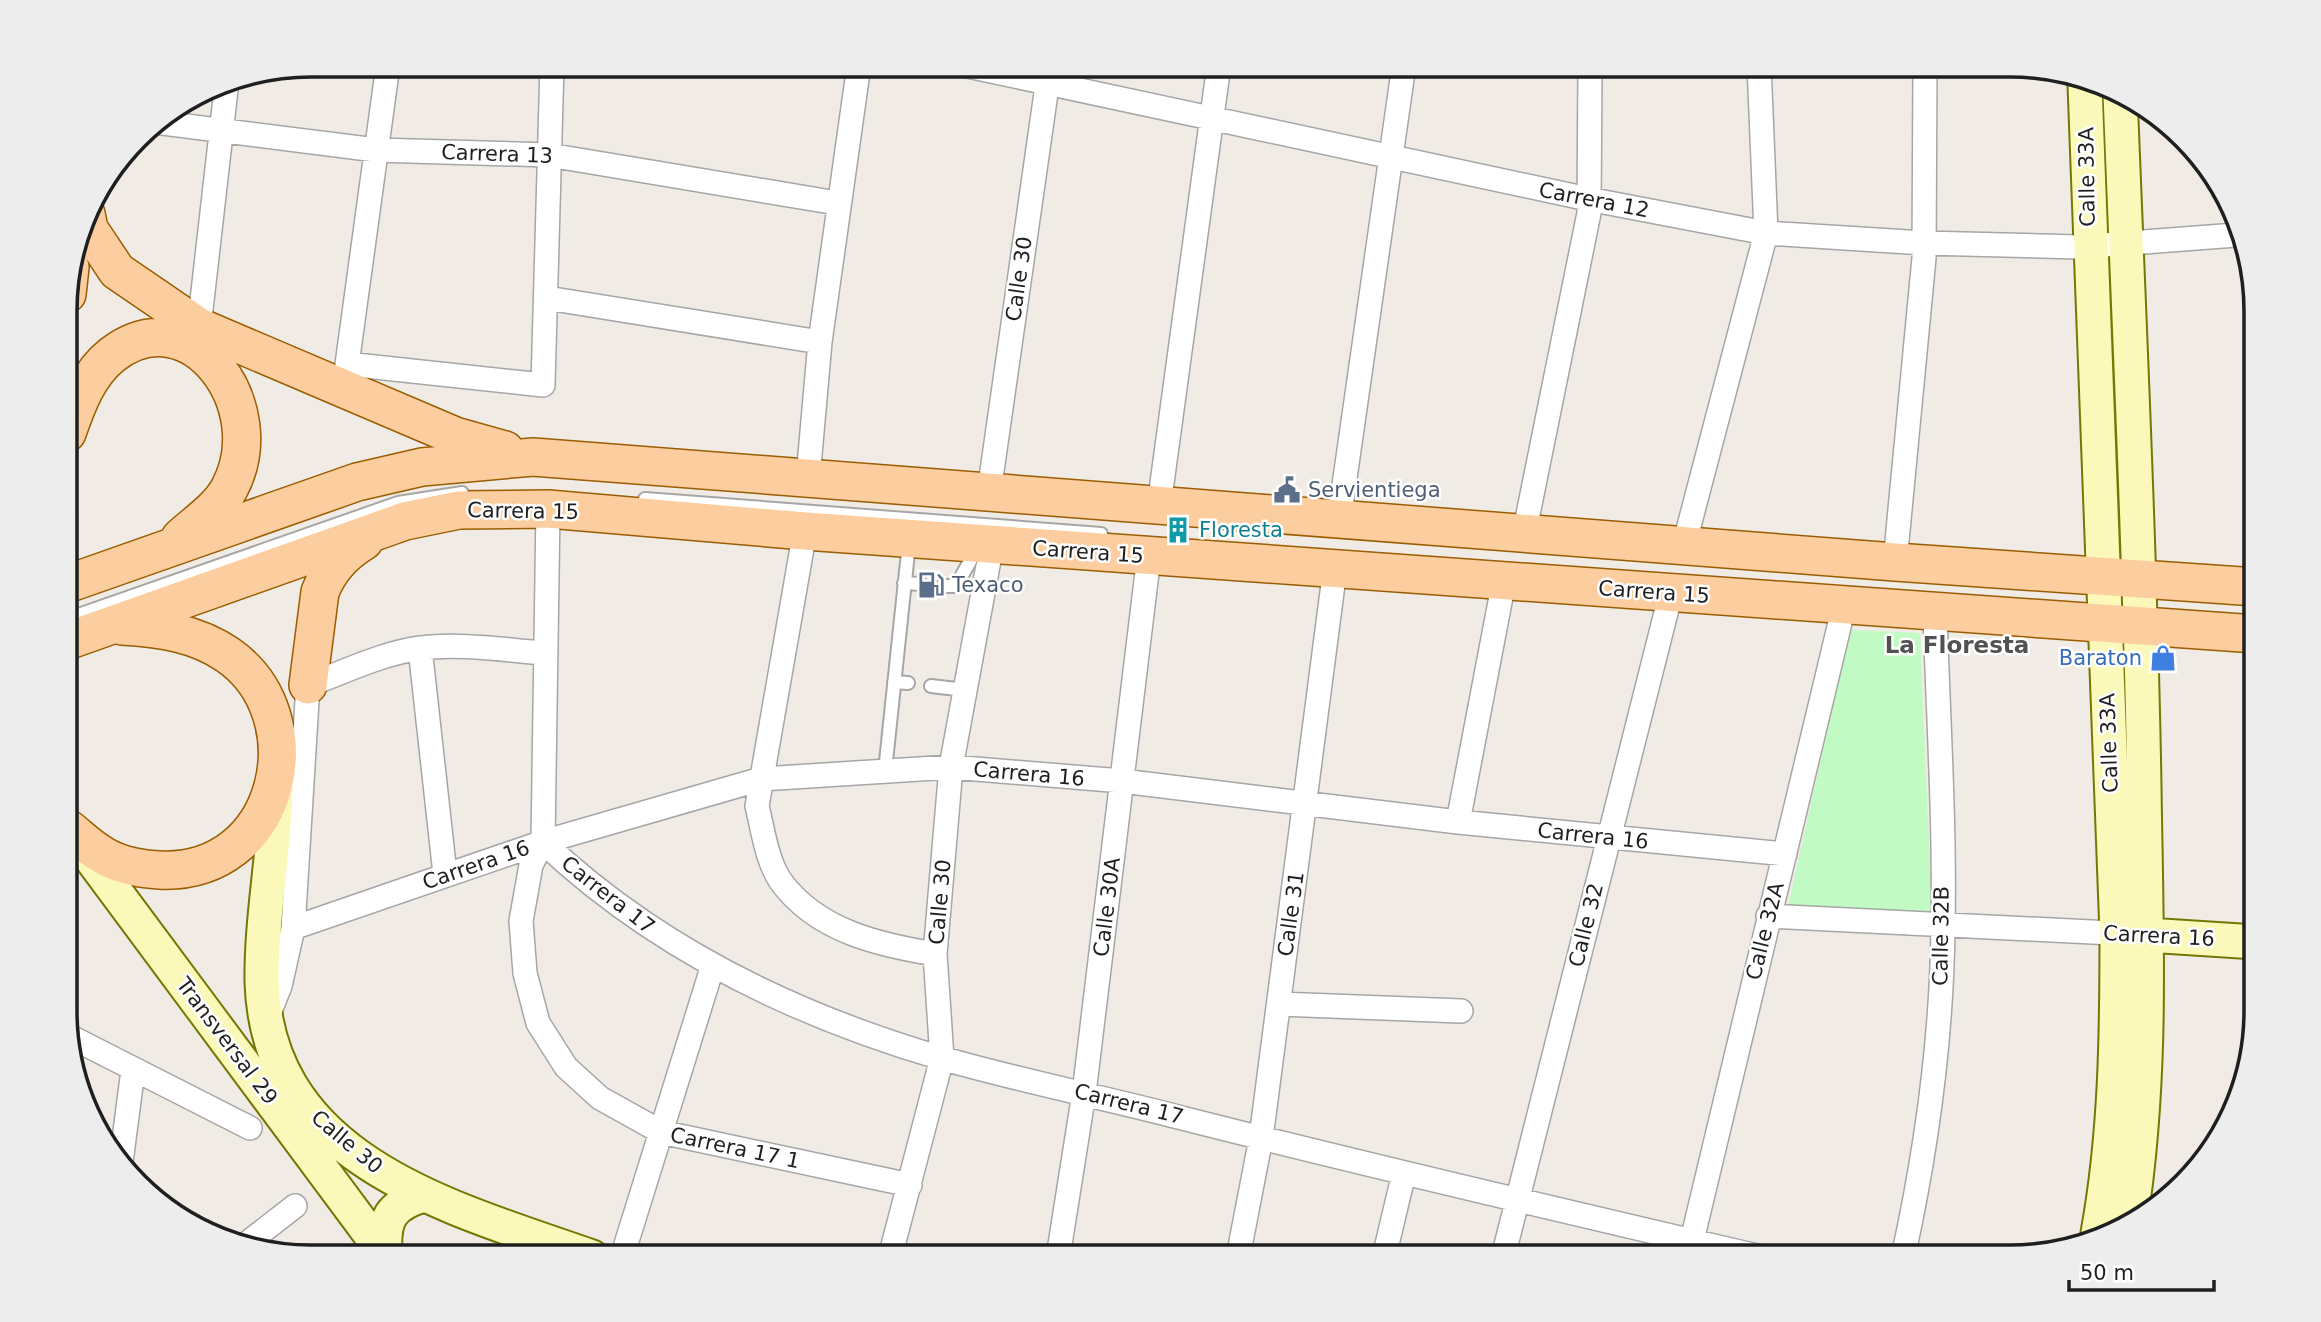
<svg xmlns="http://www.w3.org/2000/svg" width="2321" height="1322" font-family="'DejaVu Sans',sans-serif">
<rect width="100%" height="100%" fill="#f0ece5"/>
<!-- park -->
<path fill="#c2fac3" d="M1850,630L1920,633L1932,915L1788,906Z"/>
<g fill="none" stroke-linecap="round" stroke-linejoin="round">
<!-- lane casing -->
<g stroke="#a6a6a6" stroke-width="16">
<path id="lane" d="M645,499L1101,534
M904,583L921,584
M942,586H956L978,547
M67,619L398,503L462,493
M894,682L908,683
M931,686L965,690
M885,771L909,543"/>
</g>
<!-- street casing -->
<g stroke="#a6a6a6" stroke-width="26">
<path id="street" d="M963,65L1588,199L1766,233L1924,243L2078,247L2236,235
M155,122L376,150L549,155L837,203
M547,298L820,342
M199,327L227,81
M347,364L543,385L552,65
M345,379L388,65
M808,477L820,342L859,65
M989,492L1050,65
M1159,505L1219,65
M548,509L543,842L531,865L521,921L525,973L538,1023L566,1067L600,1098L661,1132L910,1185
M1339,520L1404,65
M805,531L757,806C763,830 767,863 782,883C818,931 879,945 935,954
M1524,534L1589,213L1590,65
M1684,545L1766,233L1759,65
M1895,562L1924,258L1925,65
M420,648L445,874
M1458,822L1504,581
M543,842C655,948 794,1015 941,1058C1021,1081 1102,1097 1182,1118C1374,1167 1568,1212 1761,1257
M1768,916L2132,934
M293,928L543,842L761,779L951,767L1122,781L1458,822L1785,854
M1279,1004L1461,1011
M268,1016L280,986L293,928L308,685C345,672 382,653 421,648C461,643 504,650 544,653
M67,1035L250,1128
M121,1162L133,1070
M250,1241L295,1206
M622,1257L713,965
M890,1257L942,1058L935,954L951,767L992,544
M1058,1257L1084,1093L1149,556
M1238,1257L1261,1138L1335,569
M1384,1257L1404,1173
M1503,1257L1671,593
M1688,1257L1844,606
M1903,1257C1927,1148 1942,1036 1943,925C1945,821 1938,716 1935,612"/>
</g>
<!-- secondary casing -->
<g stroke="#737804" stroke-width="37">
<path id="secondary" d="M2085,85L2117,934C2117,1034 2116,1134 2098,1233
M2120,94C2129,325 2140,555 2144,786C2146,931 2153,1077 2130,1222
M276,780C276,848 261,915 262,982C267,1162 453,1208 592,1257
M78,841L387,1257
M2147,935L2256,942
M385,1253C383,1219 390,1205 424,1195"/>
</g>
<!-- primary casing -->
<g stroke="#9a5d00" stroke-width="40">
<path id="primary" d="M86,214L89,229L117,271L199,327L455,436L505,450
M67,294L70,267
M67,433C77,404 88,374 112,355C190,294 274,406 229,489C218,509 196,523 180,538
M67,584L357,482L422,467L533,457L1895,562L2256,587
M67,641L405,521L459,510L548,509L805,531L2256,634
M308,685L320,592C329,569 343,554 364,541
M69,829C79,837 88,846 98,852C115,864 139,869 159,870C282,876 316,716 228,655C196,633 159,628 122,626"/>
</g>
<!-- lane -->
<use href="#lane" stroke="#fff" stroke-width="12"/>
<!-- street -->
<use href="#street" stroke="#fff" stroke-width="23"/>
<!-- secondary -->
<use href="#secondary" stroke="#faf9b9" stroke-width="33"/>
<!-- primary -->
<use href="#primary" stroke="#fccd9e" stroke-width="37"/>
</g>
<!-- icons -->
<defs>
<g id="civic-bare" transform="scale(2.1)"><path d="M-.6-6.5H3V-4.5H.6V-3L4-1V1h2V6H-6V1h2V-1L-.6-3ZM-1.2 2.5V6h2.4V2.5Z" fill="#5c6f8a" stroke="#fff" stroke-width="2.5" paint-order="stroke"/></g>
<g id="building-bare" transform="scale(2.1)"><path d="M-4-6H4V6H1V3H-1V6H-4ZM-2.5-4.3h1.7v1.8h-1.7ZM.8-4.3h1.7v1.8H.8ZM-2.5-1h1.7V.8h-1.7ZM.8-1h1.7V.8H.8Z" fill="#0f9aa8" stroke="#fff" stroke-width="2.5" paint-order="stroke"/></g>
<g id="fuel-bare" transform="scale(2.1)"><path d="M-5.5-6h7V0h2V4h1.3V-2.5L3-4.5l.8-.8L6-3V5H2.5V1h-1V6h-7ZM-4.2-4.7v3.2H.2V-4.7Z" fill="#5c6f8a" stroke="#fff" stroke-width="2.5" paint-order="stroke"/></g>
<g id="shop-bare" transform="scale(2.1)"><path d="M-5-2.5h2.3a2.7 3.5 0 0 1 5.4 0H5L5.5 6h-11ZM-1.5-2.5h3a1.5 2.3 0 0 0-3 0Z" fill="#3f7fe0" stroke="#fff" stroke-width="2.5" paint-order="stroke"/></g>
</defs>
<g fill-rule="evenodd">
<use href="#civic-bare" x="1287" y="490"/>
<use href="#building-bare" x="1178" y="530"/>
<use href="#fuel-bare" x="931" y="585"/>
<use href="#shop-bare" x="2163" y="658"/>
</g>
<g text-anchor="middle" stroke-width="5" stroke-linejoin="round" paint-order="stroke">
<!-- street labels -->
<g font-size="21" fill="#1f1f1f" stroke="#fff">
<text transform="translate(497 154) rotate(2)" y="7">Carrera 13</text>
<text transform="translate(2087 177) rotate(-91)" y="7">Calle 33A</text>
<text transform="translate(1594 200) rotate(11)" y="7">Carrera 12</text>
<text transform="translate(1019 279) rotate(-82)" y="7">Calle 30</text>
<text transform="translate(523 511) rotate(1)" y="7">Carrera 15</text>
<text transform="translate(1088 552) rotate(4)" y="7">Carrera 15</text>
<text transform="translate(1654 592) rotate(4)" y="7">Carrera 15</text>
<text transform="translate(2109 743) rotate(-92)" y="7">Calle 33A</text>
<text transform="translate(1029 774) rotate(5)" y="7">Carrera 16</text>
<text transform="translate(1593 836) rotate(6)" y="7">Carrera 16</text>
<text transform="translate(476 865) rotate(-19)" y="7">Carrera 16</text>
<text transform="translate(608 895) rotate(38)" y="7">Carrera 17</text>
<text transform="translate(940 902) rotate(-85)" y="7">Calle 30</text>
<text transform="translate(1107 907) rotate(-83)" y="7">Calle 30A</text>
<text transform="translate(1291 914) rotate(-82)" y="7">Calle 31</text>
<text transform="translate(1586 925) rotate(-76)" y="7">Calle 32</text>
<text transform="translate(1765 931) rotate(-76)" y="7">Calle 32A</text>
<text transform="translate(1941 936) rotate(-89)" y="7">Calle 32B</text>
<text transform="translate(2159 936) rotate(3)" y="7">Carrera 16</text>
<text transform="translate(227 1041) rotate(53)" y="7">Transversal 29</text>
<text transform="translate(1129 1104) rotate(14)" y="7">Carrera 17</text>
<text transform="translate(347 1142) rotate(40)" y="7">Calle 30</text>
<text transform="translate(735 1148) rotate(12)" y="7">Carrera 17 1</text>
</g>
<!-- service labels -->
<g font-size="21" fill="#4e5e75" stroke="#fff" text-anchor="start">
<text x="1308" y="497">Servientiega</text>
<text x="952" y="592">Texaco</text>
</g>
<!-- culture labels -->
<g font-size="21" fill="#0d838f" stroke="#fff" text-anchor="start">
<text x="1199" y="537">Floresta</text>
</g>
<!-- shop labels -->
<g font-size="21" fill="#366cbe" stroke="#fff" text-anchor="end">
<text x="2142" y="665">Baraton</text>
</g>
<!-- neighbourhood labels -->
<g font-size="23" font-weight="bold" fill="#525252" stroke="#fff">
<text x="1957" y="653">La Floresta</text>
</g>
</g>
<!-- crop -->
<path d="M0 0H2321V1322H0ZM311 77H2010A234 234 0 0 1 2244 311V1011A234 234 0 0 1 2010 1245H311A234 234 0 0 1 77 1011V311A234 234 0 0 1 311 77Z" fill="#ededed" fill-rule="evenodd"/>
<path fill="none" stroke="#1f1f1f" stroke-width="3.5" d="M311 77H2010A234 234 0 0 1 2244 311V1011A234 234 0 0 1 2010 1245H311A234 234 0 0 1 77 1011V311A234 234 0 0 1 311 77Z"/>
<!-- scale -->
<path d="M2069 1280v10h145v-10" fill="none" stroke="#1f1f1f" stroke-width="3.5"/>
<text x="2080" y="1280" font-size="21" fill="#1f1f1f" stroke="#ffffff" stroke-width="5" paint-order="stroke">50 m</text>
</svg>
